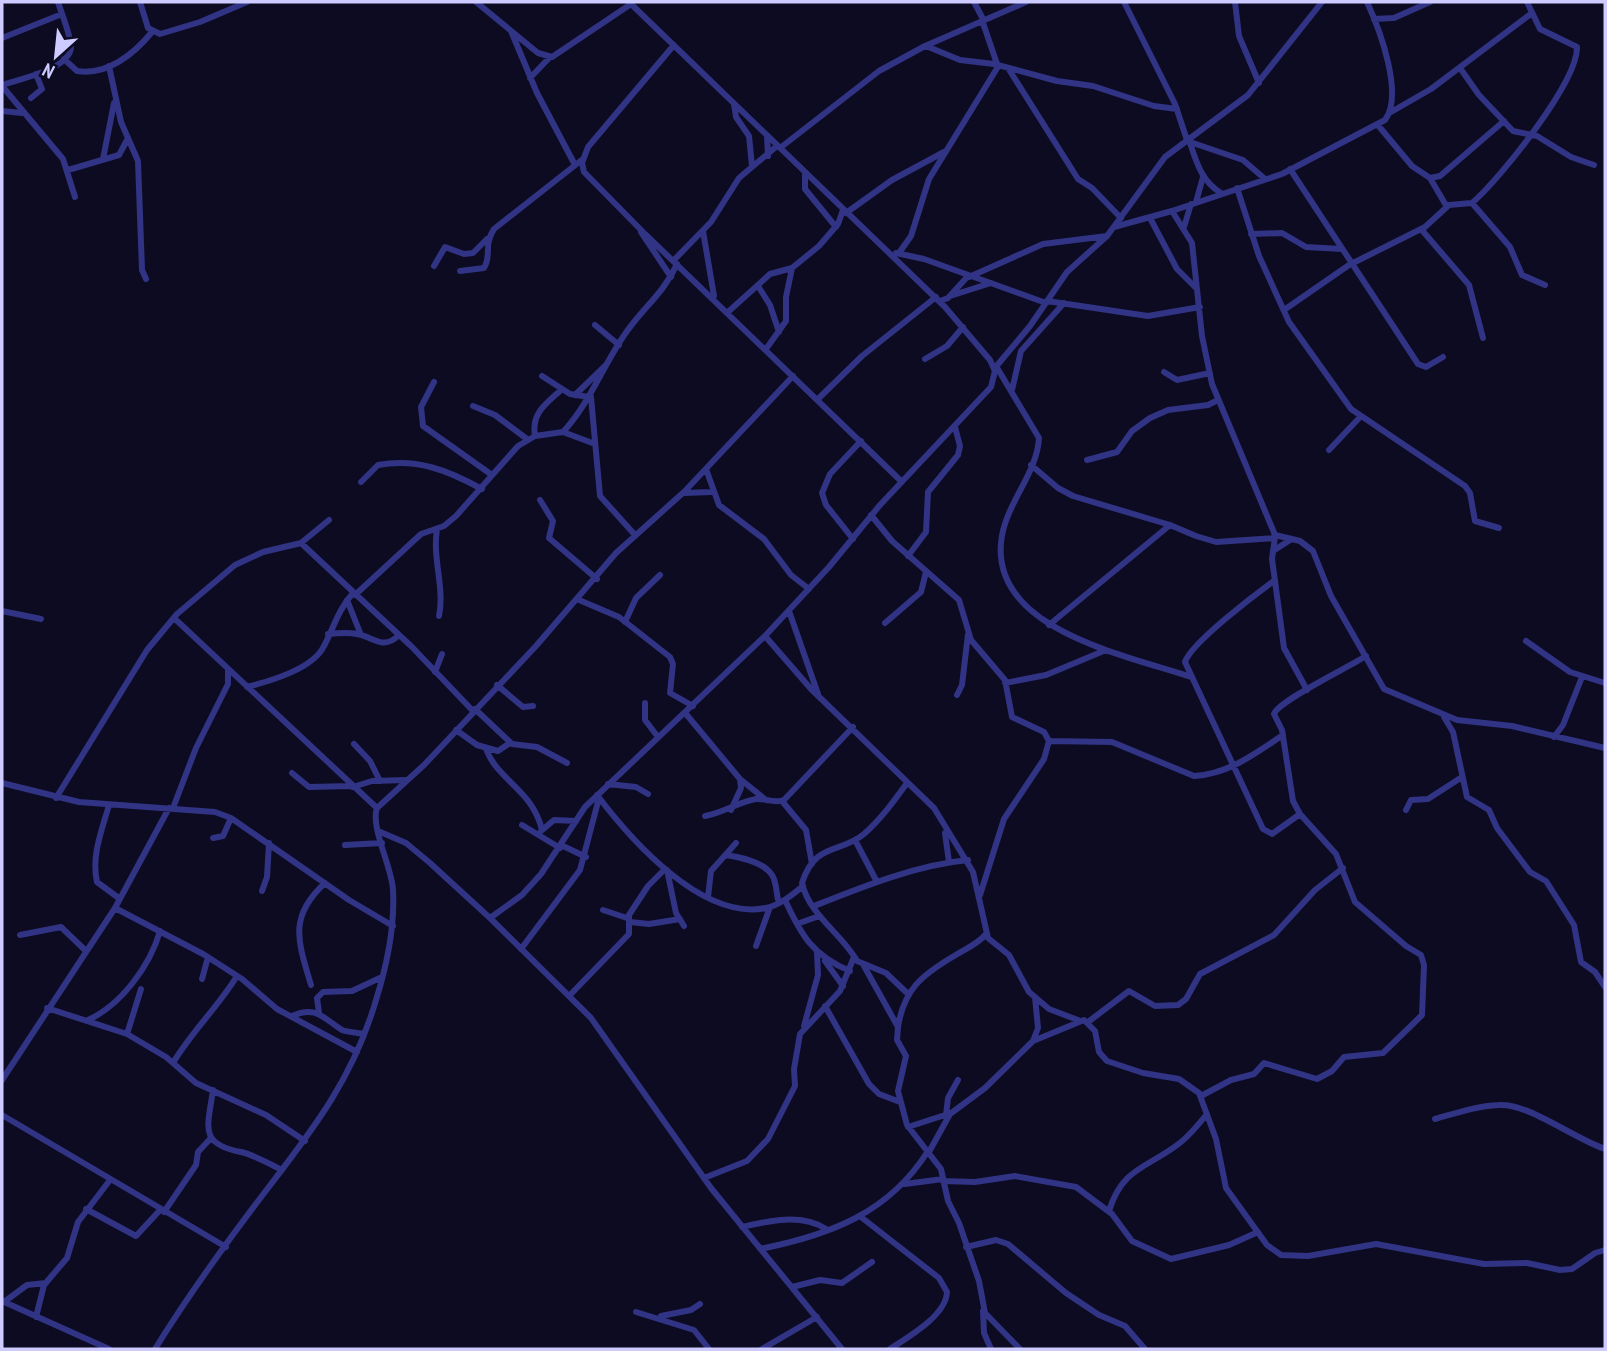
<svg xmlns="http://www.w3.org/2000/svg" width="1607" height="1351" font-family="'PT Sans Narrow',sans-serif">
<rect width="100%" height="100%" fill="#0d0b21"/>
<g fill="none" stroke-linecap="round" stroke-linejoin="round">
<!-- minor -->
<path stroke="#313385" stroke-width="6" d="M140,2L148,28L160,34L200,22L247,2
M476,2L538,53L552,57L631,4
M974,2L983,19
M1124,2L1175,104L1187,140
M1235,2L1239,36L1259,83
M1374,19L1394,18L1430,2
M982,20L997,64
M511,31L537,93L575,165
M2,38L62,14
M674,45L588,147L582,163L584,172L645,234L901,481
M926,46L960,60L994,64L1057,81L1093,86L1154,106L1177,109
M64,59L77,71C107,76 134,54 152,32
M109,66L121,122L138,161L142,270L146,279
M1008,68L1078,179L1092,188L1121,218
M1460,68L1479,95L1513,131L1537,136L1571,157L1594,165
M530,78L550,57
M2,85C19,79 73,69 71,45C69,31 62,15 58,2
M2,86L63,159L75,197
M31,98L42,89L36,74
M734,104L736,117L749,136L752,166
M2,111L22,113
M1391,112L1431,89L1532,13
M1377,124L1412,166L1430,178L1440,176L1504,121
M767,136L768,156
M1189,140C1196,161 1201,181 1221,193
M1190,142L1243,160L1265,179
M780,148L879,71L925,46L1026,2
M103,159L114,103
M1290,169L1418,364L1426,367L1443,357
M68,170L119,155L127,140
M805,172V189L836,227
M1430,178L1447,207
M1237,188L1259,256L1289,322L1351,409L1465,486L1470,493L1475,521L1499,528
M1196,202L1203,177
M1472,203L1510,247L1522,275L1545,285
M1172,211L1192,243L1202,336L1212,384L1275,535L1300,541L1313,551L1331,596L1384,689L1457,720L1512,726L1605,748
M846,213L892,180L944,152
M1150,218L1177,269L1197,289
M1114,227L1172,211L1282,174L1385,120C1404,95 1380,30 1367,2
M1184,227L1191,204
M1421,229L1469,285L1483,338
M703,231L714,296
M641,232L671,277
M1251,234L1282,233L1306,247L1342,249
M896,253L924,259L1046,303
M899,253L911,236L929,179L999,65
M674,260L711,222L739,178L777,146
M434,266L445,247L464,254L473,253L487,239
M460,271L484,268C492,255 483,246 494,229L583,159
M969,277L1043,244L1107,236
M758,286L770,305L779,332
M950,296L991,283
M940,301L948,298L968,276
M1047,301L1148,316L1200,307
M1284,310L1349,265L1425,227L1449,205L1472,203C1499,180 1578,82 1577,47L1540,29L1527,2
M728,312L770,274L792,268L819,246L838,224L843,210
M595,325L619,345
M766,349L786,321V297L792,268
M925,359L947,346L963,327
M996,366L1039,438C1037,475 1004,505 1001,543C993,631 1130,656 1191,677
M994,369L1030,326L1067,272L1107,236L1165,157L1248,95L1322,2
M1164,372L1177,380L1210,373
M542,376L570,394L589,397
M434,382L421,407L423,426L492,475
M1012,390L1021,351L1064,303
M575,395L606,365
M591,397L600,496L635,535
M818,399L862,356L936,297
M473,406L495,415L527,439
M563,432L595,444
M535,436C531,413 546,404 561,390
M1329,450L1361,416
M1087,460L1117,452L1132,431L1150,418L1168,410L1208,405L1218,400
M1031,465L1058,488L1073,496L1170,525L1196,536L1216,542L1275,538
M706,469L719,505L764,539L791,575L809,589
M361,482L378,465C417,458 447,470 482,489
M684,493L712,492
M540,500L553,521L549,538L597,579
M871,515L892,541L959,600L971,640L1005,680L1012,717L1044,732L1049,741L1044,759L1004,819L980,895
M437,529C432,559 445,587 439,616
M1275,537L1272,559L1284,648L1307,690
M853,539L826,505L822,493L830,474L861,441
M301,543L412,647L473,711
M1273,551L1290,540
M908,556L926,532L928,492L958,455L960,446L955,427
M1275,580C1257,593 1191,643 1185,662L1263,829L1272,834L1300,814
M355,595L421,534L444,526L456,516L518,446L535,436L563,432C589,404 602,368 623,337C641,309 663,295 677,264
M347,600L361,635
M579,600L619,617L670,657L673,664L670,693L693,706
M2,611L41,619
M789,611L818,694
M174,618L377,808
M625,622L636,598L660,575
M885,623L921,592L926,572
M1049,625L1170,525
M328,634C338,633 348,632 357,634C374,637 383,651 399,635
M765,636L811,689L934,808L973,872L988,938L1009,955L1029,992L1049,1009L1078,1020
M1526,641L1570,672L1605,683
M435,672L442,654
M1005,683L1046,675L1106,650
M497,685L523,707L533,706
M247,687C270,681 313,669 324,646C334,627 338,610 353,593
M957,695L962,685L968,634
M645,703V720L658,737
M475,709L512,744L537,747L567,763
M686,714L740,779L766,800
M1444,717L1453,732L1467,797L1489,810L1497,828L1530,872L1546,881L1574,925L1581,962L1595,972L1605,987
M456,730L477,745L498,751L510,743
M1554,737L1563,725L1582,677
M1049,741L1112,742L1194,776C1229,774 1256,753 1283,735
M354,744L370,761L380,781
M486,749C498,781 532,789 542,830
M292,773L309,787L352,786
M2,783L79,802L215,812L231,818L349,900L393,926
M907,783C894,801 881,819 864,834C840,854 815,842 802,883C809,915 842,934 857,961L886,973L907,993
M608,784L636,787L648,794
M353,787L372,781L406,780
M597,795C631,840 702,921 766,908C780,905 792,895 803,886
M56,798L147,650L177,614L235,565L263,552L301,543L329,520
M782,801L806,830L812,864
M109,805C102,830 91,856 97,882L120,899
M173,808L196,748L228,684V671
M731,810L741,788L740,779
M1406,810L1411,800L1428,799L1462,777
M705,816C723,813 738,802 756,799C766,798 774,804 784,800L853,727
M522,825L560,848
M378,831L406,843L430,863L490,918L591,1018L711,1188L842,1349
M541,831L554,820L576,821
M945,833L949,862
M213,838L223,836L231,818
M855,840L877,882
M345,845L382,843
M561,845L586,857
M725,855C739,857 763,861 772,875C777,882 776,895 779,903
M667,870L676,913L684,926
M262,891L267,877L269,843
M708,897L711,871L736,843
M785,900C801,935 813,956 850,971
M814,906C862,887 916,865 968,860
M115,908L203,954L242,979L277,1009L357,1052
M603,910L627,918L648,886L665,869
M490,918L522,895L541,874L585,807L765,636L829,567L880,505L991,387L995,371L990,360L945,307L629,2
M630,922L649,924L680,919
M797,924L819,916
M20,935L61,927L86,951
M756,946L770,907
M521,949L580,870L599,798
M825,961L843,986
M864,966L898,1027L897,1040L906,1056L898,1091L907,1125L941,1169L948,1201L959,1223L979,1281L985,1313L1020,1349
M202,979L208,957
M311,985C298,941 288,917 325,883
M570,995L629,934V915
M825,1006L869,1084L879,1094L900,1102
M47,1008L127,1034L166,1057L196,1083L266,1115L305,1141
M319,1013L317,998L323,992L352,991L382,977
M292,1016C316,1005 323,1018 342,1030C347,1032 359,1033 364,1034
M88,1020C121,1005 150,966 160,931
M1088,1022L1129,991L1155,1006L1178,1005L1186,999L1200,974L1274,935L1315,890L1343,868
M804,1026L818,975L817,952
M898,1027C904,989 922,975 954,956C966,948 977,945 986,934
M127,1034L141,989
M1033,1041L1084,1020L1095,1031L1099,1052L1107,1061L1143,1073L1179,1079L1199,1093L1216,1139L1226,1188L1267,1245L1281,1255L1308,1256L1376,1244L1484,1264L1527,1263L1560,1270L1572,1269L1595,1253L1605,1250
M173,1063C192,1031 218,1007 237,976
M2,1080L115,908L169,808
M213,1090C208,1126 198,1144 241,1152C255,1155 269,1164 282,1170
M1201,1096L1231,1080L1254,1074L1264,1063L1317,1079L1332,1071L1344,1057L1383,1053L1422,1015L1424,965L1421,955L1406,946L1355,902L1336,854L1300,814L1293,801L1282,730L1274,714C1278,701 1349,667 1366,656
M2,1115L226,1247
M946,1115L948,1098L958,1080
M1435,1119C1456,1113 1477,1106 1499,1105C1528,1103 1573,1138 1605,1149
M908,1127L948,1114
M929,1152L950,1114L985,1088L1033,1041L1038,1028L1035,997
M704,1178L747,1161L768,1139L795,1086L794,1069L800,1034L840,991L854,957
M943,1181L975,1182L1015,1176L1076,1187L1112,1214L1132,1241L1171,1259L1229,1245L1258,1232
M905,1184L943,1179
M86,1209L136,1236L161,1209
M1109,1211C1123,1166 1149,1168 1181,1142C1191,1134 1199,1124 1207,1114
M164,1212L196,1165L198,1152L210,1139
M861,1217L939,1278L947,1292C946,1316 908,1337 890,1349
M742,1227C768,1221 801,1213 826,1229
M966,1247L996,1240L1008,1244L1066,1293L1099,1315L1125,1326L1145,1349
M760,1249C830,1235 889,1213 928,1151
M792,1287L820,1280L842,1283L872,1262
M2,1301L109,1349
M4,1302L27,1285L46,1283
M983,1311L984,1333L991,1349
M636,1312L694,1330L709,1349
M661,1316L691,1310L700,1304
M36,1317L44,1285L67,1258L78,1222L110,1180
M155,1349C189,1294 229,1239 268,1188C315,1127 354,1076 376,1000C387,965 395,927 393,890C392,867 370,827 377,808L424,765L536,646L616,553L685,491L793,376
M762,1349L817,1317"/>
</g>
<!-- border -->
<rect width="1607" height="1351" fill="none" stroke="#cdcbff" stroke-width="7"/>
<!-- north arrow -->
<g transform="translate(56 56) rotate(207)" stroke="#0d0b21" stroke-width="5" paint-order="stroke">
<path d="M0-5L12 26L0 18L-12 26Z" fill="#cdcbff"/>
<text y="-10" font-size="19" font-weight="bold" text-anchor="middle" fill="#cdcbff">N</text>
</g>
</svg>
